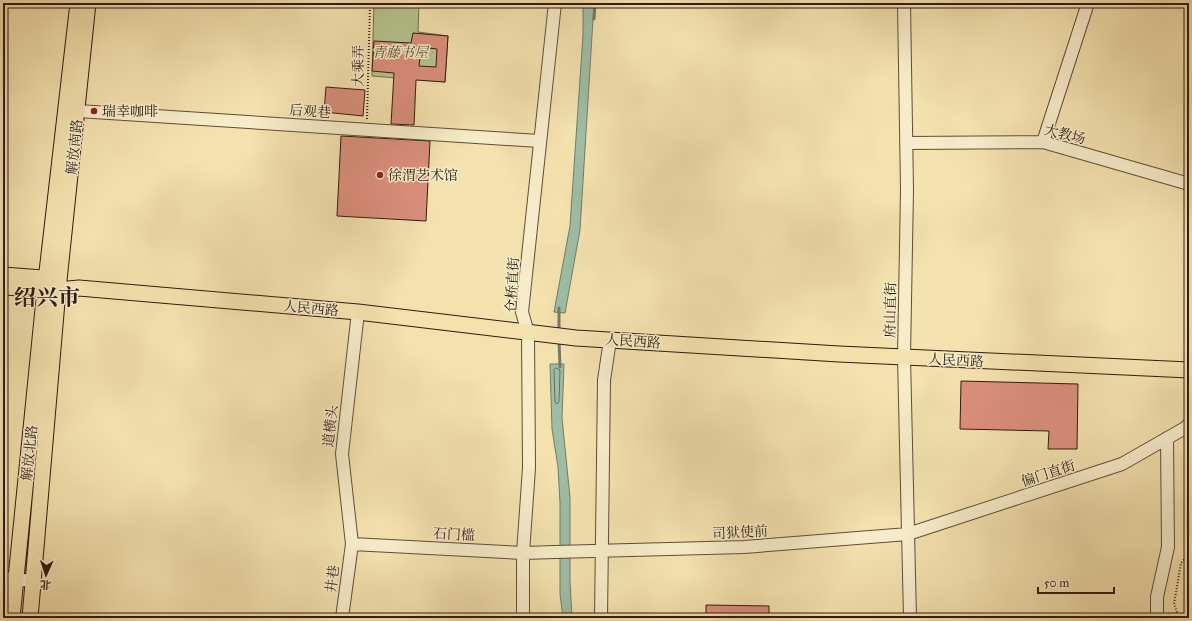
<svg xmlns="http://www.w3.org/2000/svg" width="1192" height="621" font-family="'IM FELL Great Primer','Noto Serif SC',serif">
<rect width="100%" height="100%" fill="#f3e1ae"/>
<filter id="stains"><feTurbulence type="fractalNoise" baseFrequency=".005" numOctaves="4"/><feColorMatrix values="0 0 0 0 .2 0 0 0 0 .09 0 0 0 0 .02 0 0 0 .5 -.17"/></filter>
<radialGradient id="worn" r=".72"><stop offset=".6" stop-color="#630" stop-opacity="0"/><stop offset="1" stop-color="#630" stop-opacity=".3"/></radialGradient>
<!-- green -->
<path fill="#b6c48e" stroke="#736f4e" d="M374,3H419L418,32L448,36L445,82L372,76Z"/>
<!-- water -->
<path fill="#9dbea5" stroke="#717c68" d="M583,3H594L580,230L565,313L554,312L570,226L583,35Z
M550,364H564L562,418L570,498V581L572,618H563L560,594V503L558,467L552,429Z"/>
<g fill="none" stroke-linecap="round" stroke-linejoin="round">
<!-- shore -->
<path stroke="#666c59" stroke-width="1" d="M556,368L560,370L559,402L557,404L555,402L554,370Z"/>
<!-- stream -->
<path stroke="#717c68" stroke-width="3" d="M594,19L595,3
M559,308V333
M559,340L560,367"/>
</g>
<!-- building -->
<path fill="#db8f7c" stroke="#301a0d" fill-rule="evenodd" d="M413,33L448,36L445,82L416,80L414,125L391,124L394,73L372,71L374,41L411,43ZM421,47L437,49L436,67L419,66Z
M326,87L365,90L363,116L324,112Z
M341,136L430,141L426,221L337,216Z
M961,381L1078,384L1077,449H1048L1049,431L960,429Z
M706,605L769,606V618H706Z"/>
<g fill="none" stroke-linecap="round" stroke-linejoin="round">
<!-- minor casing -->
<g stroke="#614c35" stroke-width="14">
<path id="minor" d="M904,3L907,190L904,357L910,618
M78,111L539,141
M1043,142L1088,3
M906,143L1043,142L1189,184
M352,544L523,553L555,552L744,547L908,534L1122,464L1185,428L1189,424
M3,578L33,581
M342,618L352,544L342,454L358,312
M523,618V553L529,468L528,333L522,312L555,3
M601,618L604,380L610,340
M1157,618V597L1168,547L1167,438"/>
</g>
<!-- major casing -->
<g stroke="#301a0d" stroke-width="17">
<path id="major" d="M3,275L56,279
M3,287L58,290L79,288L358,312L576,338L839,354L1189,370
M12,618L45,289L78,3
M30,618L58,290L88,3"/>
</g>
<!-- path -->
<path stroke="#301a0d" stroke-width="2" stroke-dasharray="1 2" stroke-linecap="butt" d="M367,119L370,3
M1179,618L1174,604L1181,563L1189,554"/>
<!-- minor -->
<use href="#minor" stroke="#f7ecca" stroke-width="12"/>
<!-- major -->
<use href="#major" stroke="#f3e1ae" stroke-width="15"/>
</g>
<!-- markers -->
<g fill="#8f2418" stroke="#f7ecca" stroke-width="1.5">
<circle cx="94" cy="111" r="4"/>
<circle cx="380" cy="175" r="4"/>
</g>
<g text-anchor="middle" stroke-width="3" stroke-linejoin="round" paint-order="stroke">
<!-- park labels -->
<g font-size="14" font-style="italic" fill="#584d34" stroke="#f7ecca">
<text x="400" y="57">青藤书屋</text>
</g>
<!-- street labels -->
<g font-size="14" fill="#301a0d" stroke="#f7ecca">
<text transform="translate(358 66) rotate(-89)" y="5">大乘弄</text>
<text transform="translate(310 111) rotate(4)" y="5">后观巷</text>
<text transform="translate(1065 134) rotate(14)" y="5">大教场</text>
<text transform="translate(74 147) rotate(-84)" y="5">解放南路</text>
<text transform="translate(512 285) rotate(-87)" y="5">仓桥直街</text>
<text transform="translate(311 308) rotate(5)" y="5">人民西路</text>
<text transform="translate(890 310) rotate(-89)" y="5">府山直街</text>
<text transform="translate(633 341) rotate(4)" y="5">人民西路</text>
<text transform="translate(956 360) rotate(3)" y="5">人民西路</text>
<text transform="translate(330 426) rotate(-84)" y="5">道横头</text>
<text transform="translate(29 453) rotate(-84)" y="5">解放北路</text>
<text transform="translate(1048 473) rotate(-18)" y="5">偏门直街</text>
<text transform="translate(740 532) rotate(-3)" y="5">司狱使前</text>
<text transform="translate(454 534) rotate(3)" y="5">石门槛</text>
<text transform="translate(332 579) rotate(-83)" y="5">井巷</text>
</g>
<!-- poi labels -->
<g font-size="14" fill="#301a0d" stroke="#f7ecca" text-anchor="start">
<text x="102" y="116">瑞幸咖啡</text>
<text x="388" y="180">徐渭艺术馆</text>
</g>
<!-- town labels -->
<g font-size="22" font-weight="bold" fill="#301a0d" stroke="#f7ecca">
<text x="47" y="305">绍兴市</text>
</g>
</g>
<!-- margin -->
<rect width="1192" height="621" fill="none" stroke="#f3e1ae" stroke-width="16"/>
<rect x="4" y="4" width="1184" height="613" fill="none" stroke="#301a0d" stroke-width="2"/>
<rect x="8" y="8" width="1176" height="605" fill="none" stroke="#301a0d"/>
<!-- north arrow -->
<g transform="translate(46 575) rotate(183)" stroke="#f7ecca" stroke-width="3" paint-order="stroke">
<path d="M0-3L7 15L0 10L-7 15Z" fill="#301a0d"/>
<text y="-6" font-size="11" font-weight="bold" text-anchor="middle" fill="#301a0d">北</text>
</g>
<!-- scale -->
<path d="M1038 587v6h76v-6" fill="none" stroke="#301a0d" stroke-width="2"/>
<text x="1044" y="587" font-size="12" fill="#301a0d" stroke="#f7ecca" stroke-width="3" paint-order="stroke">50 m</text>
<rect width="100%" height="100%" filter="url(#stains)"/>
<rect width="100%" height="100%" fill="url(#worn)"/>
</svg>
